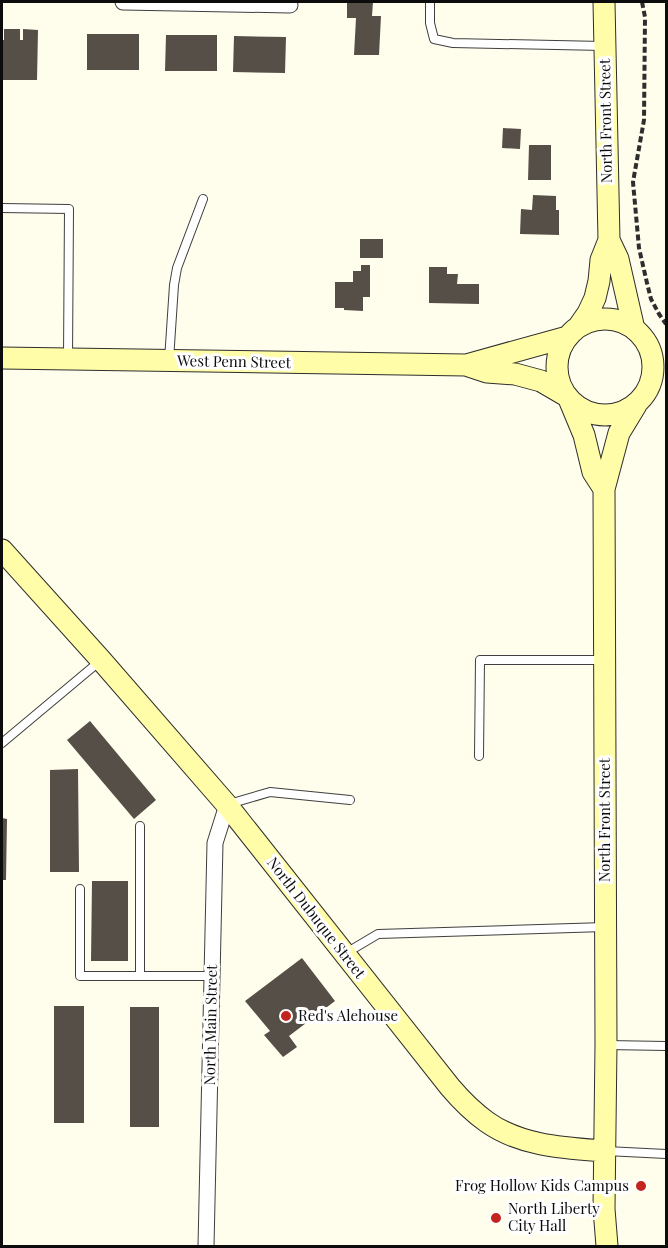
<svg xmlns="http://www.w3.org/2000/svg" width="668" height="1248" font-family="'Playfair Display',serif">
<rect width="100%" height="100%" fill="#fffdec"/>
<!-- building -->
<path fill="#564f48" d="M347,2H373L372,16H381L379,55H354L356,18H347Z
M4,29H20V40H23V29L38,30L37,80H2V40H4Z
M87,34H139V70H87Z
M166,35H217V71H165Z
M234,36L286,37L285,73L233,72Z
M503,128L521,129L520,149L502,148Z
M529,145H551V180H528Z
M533,195L556,196V210H559V235L520,234L521,209L532,210Z
M360,239H383V258H360Z
M361,265H370V297H363V311L344,310V308H335V282H353V271H361Z
M429,267H447V274H458L457,284H479V304L429,303Z
M90,721L156,800L134,819L67,740Z
M78,769L79,872H50V770Z
M2,818L7,819L6,880H2Z
M92,881H128V961H91Z
M302,958L335,1001L289,1036L297,1047L283,1057L264,1035L270,1031L245,1001Z
M54,1006H84V1123H54Z
M130,1007H159V1127H130Z"/>
<g fill="none" stroke-linecap="round" stroke-linejoin="round">
<!-- lane casing -->
<g stroke="#3f3f3f" stroke-width="10">
<path id="lane" d="M430,2V23L434,39L453,43L603,46
M2,208L69,209L68,358
M169,360L174,285L177,268L203,199
M2,743L100,661
M479,756L480,660H604
M229,804L270,792L350,800
M140,826V976
M80,889V976H212
M346,953L378,934L605,927
M607,1045L666,1046
M606,1151L666,1154"/>
</g>
<!-- street casing -->
<g stroke="#3f3f3f" stroke-width="17">
<path id="street" d="M123,2L290,5
M206,1246L215,843L227,805"/>
</g>
<!-- secondary casing -->
<g stroke="#2e2e2e" stroke-width="23">
<path id="secondary" d="M609,240L618,259L634,329
M557 367a48 48 0 1 1 96 0a48 48 0 1 1-96 0Z
M579,326L588,313L595,298L599,281L601,260L609,240L604,2
M2,358L466,365L567,337
M466,365L487,372L515,374L541,381L565,395
M569,399L584,435L593,472L604,489
M2,550L101,660L227,805L450,1087C461,1100 473,1112 487,1122C521,1146 564,1148 604,1151
M607,1246L604,1209L606,1045L604,489L619,433L636,405"/>
</g>
<!-- path -->
<path stroke="#2e2e2e" stroke-width="4" stroke-dasharray="6 3" stroke-linecap="butt" d="M642,2L645,17L644,120L633,182L639,248L647,283L651,299L659,314L666,324"/>
<!-- lane -->
<use href="#lane" stroke="#fff" stroke-width="8"/>
<!-- street -->
<use href="#street" stroke="#fff" stroke-width="15"/>
<!-- secondary -->
<use href="#secondary" stroke="#fffda7" stroke-width="21"/>
</g>
<!-- markers -->
<g fill="#c3241e" stroke="#fff" stroke-width="2">
<circle cx="286" cy="1016" r="6"/>
<circle cx="641" cy="1186" r="6"/>
<circle cx="496" cy="1218" r="6"/>
</g>
<g text-anchor="middle" stroke-width="6" stroke-linejoin="round" paint-order="stroke">
<!-- street labels -->
<g font-size="15" fill="#0c0c0c" stroke="#fff">
<text transform="translate(606 121) rotate(-91)" y="5">North Front Street</text>
<text transform="translate(234 362) rotate(1)" y="5">West Penn Street</text>
<text transform="translate(605 820) rotate(-90)" y="5">North Front Street</text>
<text transform="translate(316 918) rotate(52)" y="5">North Dubuque Street</text>
<text transform="translate(211 1025) rotate(-89)" y="5">North Main Street</text>
</g>
<!-- poi labels -->
<g font-size="15" fill="#0c0c0c" stroke="#fff" text-anchor="start">
<text x="298" y="1021">Red's Alehouse</text>
<text x="629" y="1191" text-anchor="end">Frog Hollow Kids Campus</text>
<text x="508" y="1214">North Liberty<tspan x="508" dy="17">City Hall</tspan></text>
</g>
</g>
<!-- border -->
<rect width="668" height="1248" fill="none" stroke="#0c0c0c" stroke-width="6"/>
</svg>
